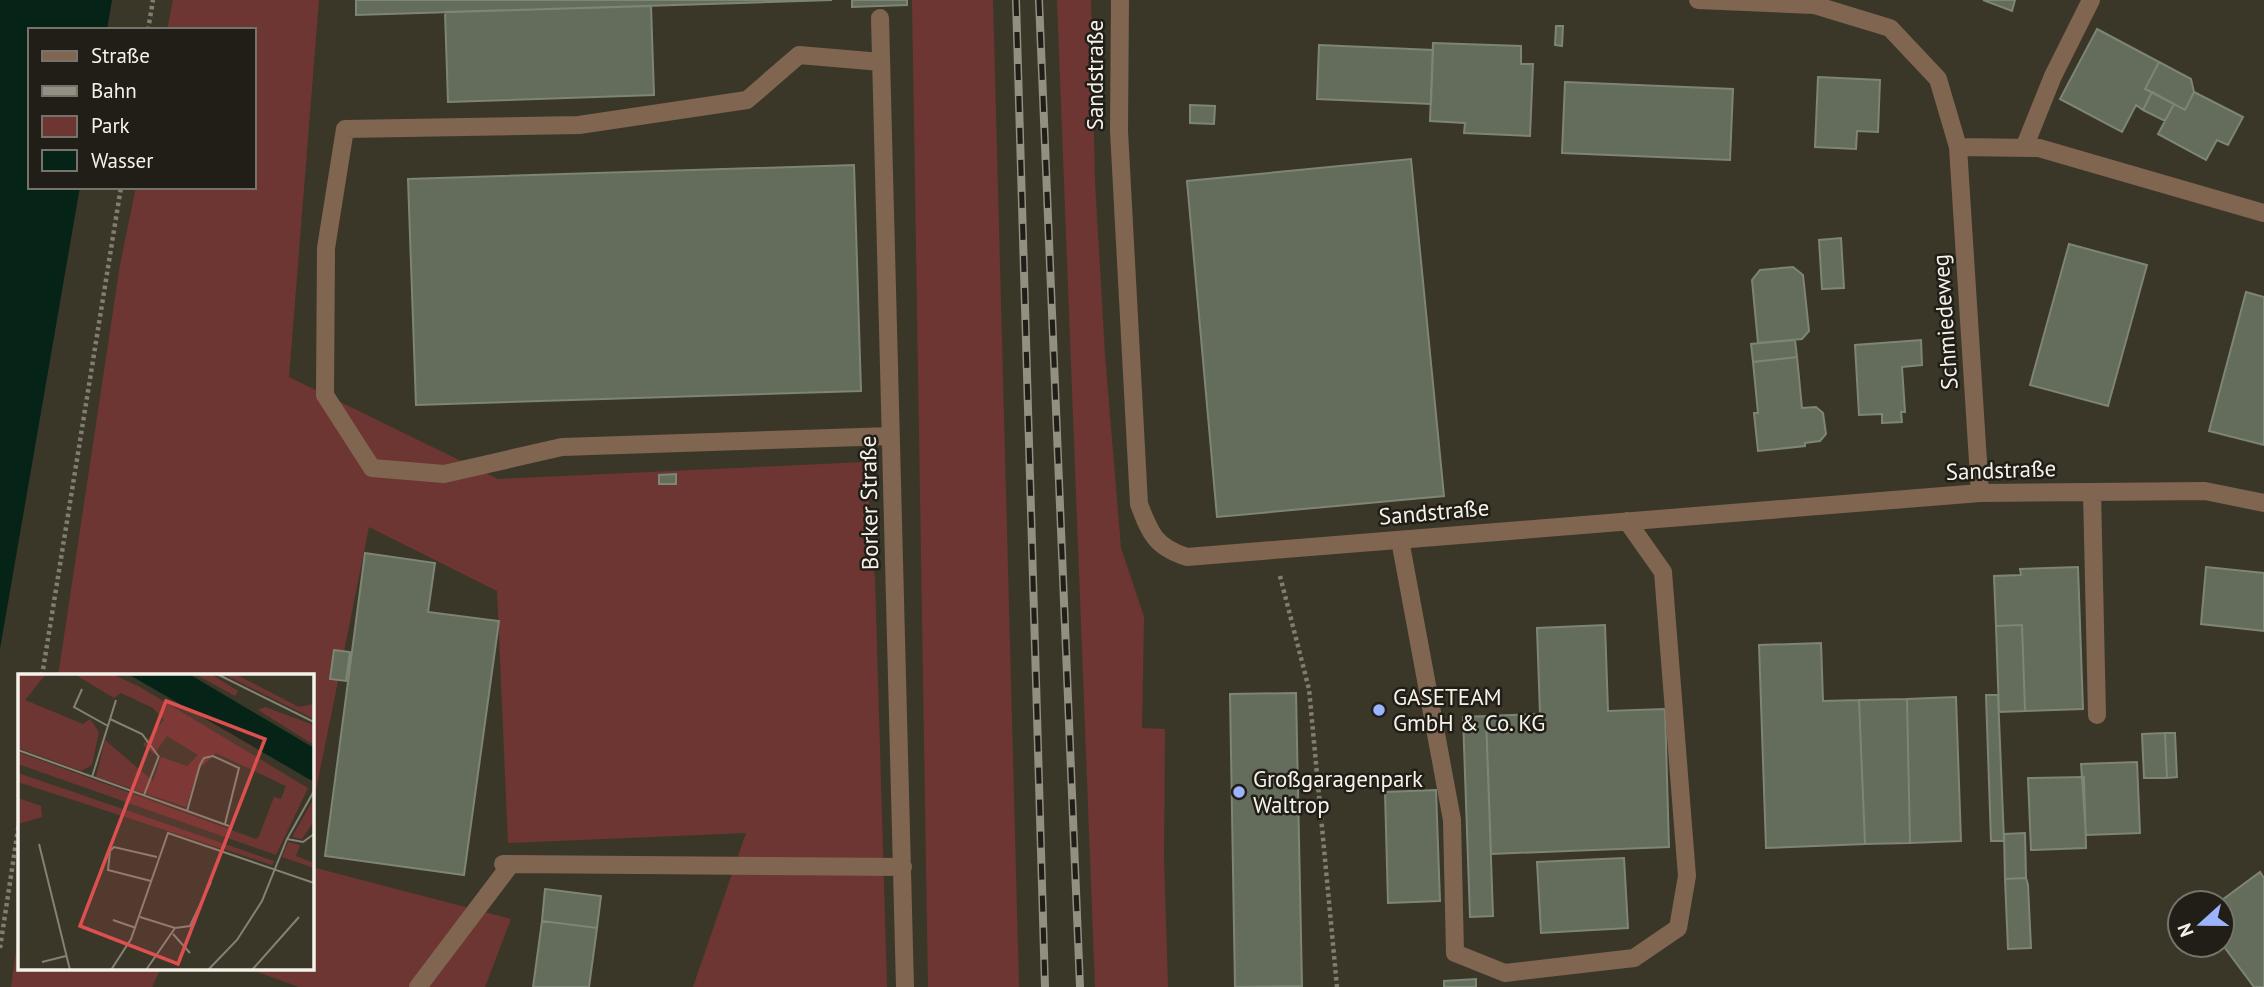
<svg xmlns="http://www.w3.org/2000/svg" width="2264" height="987" font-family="'PT Sans',sans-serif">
<rect width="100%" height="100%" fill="#3b3728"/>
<!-- green -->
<path fill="#6e3632" d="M173,0H319L289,377L498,479L866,462L875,580L887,987H693L746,833L508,843L497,591L369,527L312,810V676H58L120,265L136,187H254V30H167Z
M912,0H993L1019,987H928Z
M1057,0H1091L1095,182L1105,355L1121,548L1144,617L1142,728L1165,729L1164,856L1168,987H1095Z
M312,867L511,919L485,987H299L246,968H312Z
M19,930V968H161L152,987H11Z"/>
<!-- water -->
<path fill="#062318" d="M0,0H112L107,30H30V187H80L0,649Z"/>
<!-- building -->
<path fill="#646c5c" stroke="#7d8575" stroke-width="2" d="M356,0H832L356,15Z
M852,0H907V5L852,7Z
M1983,0H2015L2012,11Z
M651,6L654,95L448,102L445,12Z
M1556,26H1563L1562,46L1555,45Z
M2097,29L2159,62L2145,89L2152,92L2143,110L2136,105L2122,132L2060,99Z
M1433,43L1521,46V64H1533L1530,136L1464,133L1465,123L1430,121Z
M1319,45L1433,50L1431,104L1317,99Z
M2159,62L2191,79L2194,92L2185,110L2145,89Z
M1818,77L1880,80L1878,132L1857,131L1856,149L1815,147Z
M1565,82L1733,89L1730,160L1562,153Z
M2152,92L2174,104L2165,121L2143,110Z
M2194,92L2243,117L2228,145L2217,140L2206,160L2158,134L2174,104L2185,110Z
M1190,105L1215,106L1214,124L1190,123Z
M1411,159L1444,496L1217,517L1187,181Z
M854,165L861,391L416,405L408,179Z
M1841,238L1844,288L1822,289L1819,240Z
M2069,244L2147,265L2108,406L2030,385Z
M1793,267L1803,275L1809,331L1802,339L1758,343L1752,280L1760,270Z
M2246,292L2264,297V445L2209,431Z
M1795,340L1797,357L1753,362L1751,344Z
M1921,340L1922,365L1902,367L1905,412H1901L1902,422L1882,423V414L1859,415L1855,345Z
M1797,357L1802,408L1816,407L1823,413L1826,434L1820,441L1805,443V446L1758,451L1754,413H1758L1753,362Z
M676,474V484H659V475Z
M365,553L435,563L428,612L499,621L464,875L325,856Z
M2078,567L2083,709L2025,711L2022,625L1996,626L1994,576L2021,575L2020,569Z
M2206,567L2264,573V631L2201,624Z
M1605,625L1608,711L1665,709L1669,847L1491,854L1486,716L1540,714L1537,628Z
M2022,625L2025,711L1999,712L1996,626Z
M1821,643L1823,701L1859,700L1865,844L1766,848L1759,645Z
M334,650L350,652L346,681L330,679Z
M1296,693L1302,986L1235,987L1230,694Z
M1986,695H1998L2004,841H1991Z
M1956,697L1961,841L1910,843L1907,699Z
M1907,699L1910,843L1865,844L1859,700Z
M1486,716L1493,916L1470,917L1463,717Z
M2165,733H2175L2177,777L2167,778Z
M2165,733L2167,778H2144L2142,734Z
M2137,762L2140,833L2086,835L2081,764Z
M2084,777L2086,848L2031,850L2028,778Z
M1436,790L1440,901L1388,903L1385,792Z
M2025,833L2026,878L2005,879L2004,834Z
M1624,858L1628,928L1541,933L1537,862Z
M2260,872L2264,878V987H2254L2222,944V903H2218Z
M2026,878L2028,885L2031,948L2008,949L2005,879Z
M545,889L601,896L597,928L542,921Z
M542,921L597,928L589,987H533Z
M1476,979V987H1444V981Z"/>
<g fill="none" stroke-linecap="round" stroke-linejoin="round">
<!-- path -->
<path stroke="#817e71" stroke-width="4.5" stroke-dasharray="3.5 3.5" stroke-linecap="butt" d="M148,30L153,0
M1280,576L1309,689L1337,987
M42,676L121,187
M0,948L19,823"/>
<!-- minor -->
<path stroke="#806550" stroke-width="18" d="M1120,0L1119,131L1139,504C1150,533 1155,547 1187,557L1980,493L2205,491L2264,503
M1698,0L1814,5L1890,28L1938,79L1958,147L1980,493
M880,18L905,987
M881,62L799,55L747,100L579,125L345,129L326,248L325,395L372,468L444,474L562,447L891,436
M1958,147L2039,148L2264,213
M2024,148L2053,76L2091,0
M2092,492L2097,715
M1400,540L1452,820L1455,953L1505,973L1634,958L1678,928L1687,876L1663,572L1627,521
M503,864L903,867
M418,987L511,864"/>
<!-- rail casing -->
<g stroke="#928f83" stroke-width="8">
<path id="rail" d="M1016,0L1045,987
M1039,0L1080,987"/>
</g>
<!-- rail -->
<use href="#rail" stroke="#201e17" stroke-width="5" stroke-dasharray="16" stroke-linecap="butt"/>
</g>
<!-- markers -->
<g fill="#9cb4fd" stroke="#201e17" stroke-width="2.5">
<circle cx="1379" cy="710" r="7"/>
<circle cx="1239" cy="792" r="7"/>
</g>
<g text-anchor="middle" stroke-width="5" stroke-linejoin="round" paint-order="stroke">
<!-- street labels -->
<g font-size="23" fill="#f4f2e9" stroke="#201e17">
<text transform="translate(1095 75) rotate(-90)" y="8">Sandstraße</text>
<text transform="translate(1945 322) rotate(-94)" y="8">Schmiedeweg</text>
<text transform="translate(2001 470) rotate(-2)" y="8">Sandstraße</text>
<text transform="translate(869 503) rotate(-91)" y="8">Borker Straße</text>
<text transform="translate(1434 512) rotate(-5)" y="8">Sandstraße</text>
</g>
<!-- poi labels -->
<g font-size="23" fill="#f4f2e9" stroke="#201e17" text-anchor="start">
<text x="1393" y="705">GASETEAM<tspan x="1393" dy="26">GmbH &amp; Co. KG</tspan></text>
<text x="1253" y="787">Großgaragenpark<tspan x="1253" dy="26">Waltrop</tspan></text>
</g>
</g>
<!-- overview -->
<g transform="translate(18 674)">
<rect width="296" height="296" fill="#3b3728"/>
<path d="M0,0H28L7,26L65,50L72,45L81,58L74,91L63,97L0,74ZM56,0H94L122,13L290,114L258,181L0,90V78L238,165L241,162L256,123L263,125L268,112L198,79L180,96L168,133L78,103L87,66L135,107L143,83L169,92L180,81L149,62L136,80L125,71L146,46L135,34L103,19L96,24ZM177,0H193L220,17L217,22ZM205,0H217L281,33L296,30V45ZM247,33L296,51V71L240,36ZM0,99L256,187L254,191L0,108ZM0,124L23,132L24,143L0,150ZM296,124V147L284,165L274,163ZM270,168L282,171L278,182L296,189V194L264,183Z" fill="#6e3632"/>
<path d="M110,0H171L296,74V108Z" fill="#062318"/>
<path fill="none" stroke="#858275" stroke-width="2" d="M199,0L296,48M64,15L56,33L90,52M92,45L124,60L141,83M0,76L211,152M74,103L98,26M126,121L141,82M169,137L182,91L186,84L195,82L221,94L207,150M269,165L285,168L296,160M21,170L52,296M133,207L90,196L92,177L96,173L139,183M122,243L157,254L172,252L193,208M95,246L118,254M155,260L172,279M24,288L48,282M93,296L113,265L150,159L296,209M128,296L157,254M190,296L219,266L244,227L269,165L296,117M234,296L281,243"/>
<path fill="#dc504f" fill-opacity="0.15" stroke="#dc504f" stroke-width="3.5" d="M148,27L247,65L160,290L62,252Z"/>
<rect width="296" height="296" fill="none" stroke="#f4f2e9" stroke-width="3.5"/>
</g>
<!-- legend -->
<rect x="28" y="28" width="228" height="161" fill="#201e17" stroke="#75736b" stroke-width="2"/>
<rect x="42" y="51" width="35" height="10" fill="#806550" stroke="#75736b" stroke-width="2"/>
<text x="91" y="63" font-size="21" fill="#f4f2e9">Straße</text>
<rect x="42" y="86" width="35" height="10" fill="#928f83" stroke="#75736b" stroke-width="2"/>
<text x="91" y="98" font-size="21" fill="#f4f2e9">Bahn</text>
<rect x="42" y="116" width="35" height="21" fill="#6e3632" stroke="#75736b" stroke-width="2"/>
<text x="91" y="133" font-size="21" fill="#f4f2e9">Park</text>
<rect x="42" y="150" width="35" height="21" fill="#062318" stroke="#75736b" stroke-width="2"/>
<text x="91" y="168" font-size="21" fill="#f4f2e9">Wasser</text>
<!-- north arrow -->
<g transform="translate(2201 924) rotate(249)"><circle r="33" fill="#201e17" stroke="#75736b" stroke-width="2"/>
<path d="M0-5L12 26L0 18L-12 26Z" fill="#9cb4fd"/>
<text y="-10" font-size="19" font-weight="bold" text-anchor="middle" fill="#f4f2e9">N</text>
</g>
</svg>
